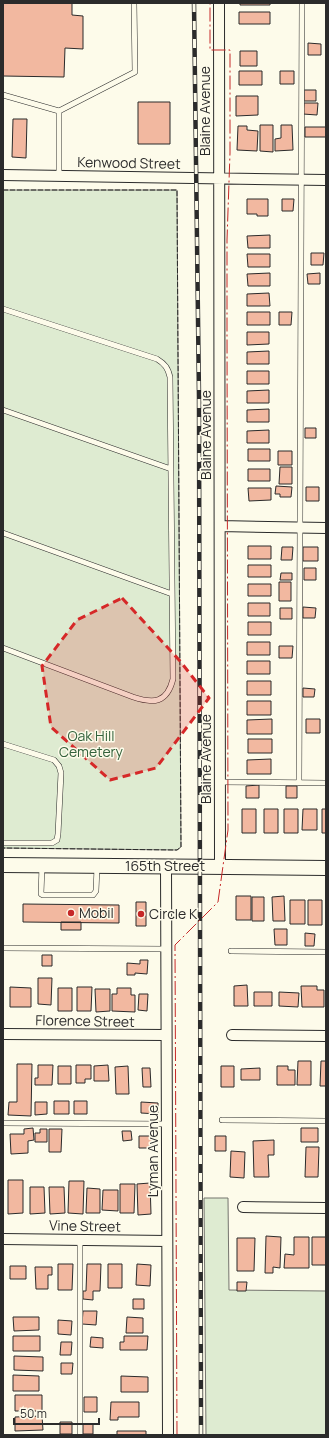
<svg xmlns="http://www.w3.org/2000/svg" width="329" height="1438" font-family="Manrope,sans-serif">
<rect width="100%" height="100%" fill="#fdfbea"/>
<!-- green -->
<path fill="#deebd1" stroke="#74746e" d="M3,190H177L181,847L177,850L3,848Z
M204,1198H228L229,1290L326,1291V1435H206Z"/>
<!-- building -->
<path fill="#f2b8a0" stroke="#2b2b2b" d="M3,3H72V15L83,16V49L65,48L64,77L3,76Z
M240,3H270V5H240Z
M239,12H270V24H239Z
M308,43L321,44V55H308Z
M240,51H257V66H240Z
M239,71H262V85H239Z
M280,71H294V84H280Z
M304,90H316V101H304Z
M236,96H258V115L236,116Z
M138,102H170V144H138Z
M304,103H318L317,115L303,114Z
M13,119H27L26,158L12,157Z
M260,125H273V152L260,151Z
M281,125H292L293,150L275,151V139L281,138Z
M238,126H247V130L258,131L257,151L237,150Z
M305,127H326V137H305Z
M247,199H268V216H257V214H247Z
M282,199H294L293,211H282Z
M270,235V248H248L247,236Z
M311,253H324L323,265H311Z
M247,254H270V267H248Z
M270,273V286H248L247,274Z
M320,273V284H308L307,274Z
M269,293L270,306H247V294Z
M247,312H270V325H247Z
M279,312H292L291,325H279Z
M247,332H269V344L247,345Z
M269,351V364H247V352Z
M247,371H269V384H247Z
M269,390V403H247V391Z
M269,409V422H247V410Z
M305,428H316V438H305Z
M269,430V443H247V431Z
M248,449H270V461H248Z
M278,451H292V465H278Z
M280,467H292V484H279Z
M248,469H270V481H248Z
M276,486L292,487L291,497H280V494H275Z
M306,487H319V501H306Z
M248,488H271V500L249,501Z
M248,546H271V559H248Z
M282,547H293L292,560H281Z
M303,547H318V561H303Z
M248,565H271V577H248Z
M304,568H316V580H304Z
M281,573H292V580H280Z
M279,582H291V601H279Z
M248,584H271V596H248Z
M248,603H270V616H248Z
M303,607L316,608L315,618H303Z
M280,608H292V619H280Z
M248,622H271V635H248Z
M247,642H270V655H247Z
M279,646H293L292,658H279Z
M247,661H270V674H247Z
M247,681H271V695H247Z
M303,688L315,689L314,697H303Z
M247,701H271V715H247Z
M272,719V734H247V720Z
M306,719H320V733H306Z
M248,739H272V753H248Z
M271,759V774H247V760Z
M259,785V798H246V786Z
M286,786H297V798H286Z
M242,809H256V833H242Z
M264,809H278V833H264Z
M284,809H298V833H284Z
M303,809H317V830H302Z
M322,809H326V833H322Z
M236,896H251V920H236Z
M284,896L285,921H273L272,897Z
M252,897H264V921H252Z
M290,900H305V924H290Z
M308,900H322V925H308Z
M136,902H146V926H136Z
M23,904L119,905V923L23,922Z
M61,922H81V930H61Z
M274,929H287V945H275Z
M305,933L315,934L314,946H305Z
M42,955H52V966H42Z
M140,960H148L147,974L135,973V975H127V963L140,964Z
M38,978H52L51,1005L38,1004Z
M247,985L248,1006H234V986Z
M301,986H317V990H324V1007H302Z
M10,987L31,988V1007H10Z
M77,987H92L91,1011H77Z
M58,988H72V1011H58Z
M117,988H131V995H135V1012L112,1011V994H117Z
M95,989H110V1011L96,1012Z
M254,992H272V1006H254Z
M279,992L299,993L298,1007L279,1006Z
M139,994H148L147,1011L138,1010Z
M298,1061H311V1085H297Z
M321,1061H326V1086H320Z
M17,1064H32L31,1116L8,1115L9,1102H17Z
M38,1065H53L52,1085H35V1078H38Z
M76,1065H91V1079H85V1083H76Z
M108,1065L109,1081H94V1066Z
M58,1066H71V1084H58Z
M128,1066L129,1094H116L115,1067Z
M221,1066H234V1087H221Z
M277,1066H288V1070H295V1085H277Z
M142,1068H150L151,1087H143Z
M260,1068V1080H241V1069Z
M54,1101H69V1114H54Z
M74,1101H87V1114H74Z
M35,1102H47V1114L35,1115Z
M141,1102L158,1103V1114L141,1113Z
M33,1128L34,1140L28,1141V1153L11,1154L10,1134H24V1129Z
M301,1128H318V1142H301Z
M40,1129H47V1142H35V1133H40Z
M49,1129H62L61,1152H49Z
M122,1131H131L132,1140L123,1141Z
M139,1136H152L153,1148H139Z
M215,1136H226V1151H215Z
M274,1140V1155H268L269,1177H254L253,1141Z
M306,1147H319L318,1177H305Z
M231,1151L245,1152L244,1178L230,1177Z
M8,1180H23V1213L8,1214Z
M69,1181H84L83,1214L68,1213Z
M150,1183L151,1214L138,1215L137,1184Z
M120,1184H135L134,1213H120Z
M30,1187H44L45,1213L30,1214Z
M49,1187H64L65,1213L50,1214Z
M87,1188L100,1189V1213H86Z
M103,1190H118V1211L102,1210Z
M266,1236L281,1237L280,1268L273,1267V1273H265Z
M294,1237H309V1268H284L285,1254L294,1255Z
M312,1237H326V1265H312Z
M237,1238H255L254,1271H237Z
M58,1264H73L72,1290H58Z
M87,1264H101L100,1291H93V1300L83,1299V1291H86Z
M108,1264H122V1288H108Z
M137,1264L151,1265L150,1286L136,1285Z
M10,1266H26V1279H10Z
M35,1267H52V1275H48V1289H36Z
M237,1282H247L246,1291H237Z
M133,1299H144V1309H133Z
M83,1311H97L96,1325L82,1324Z
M13,1317H39V1330L14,1331Z
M127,1317L143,1318V1333H126Z
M58,1320L72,1321L71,1335L58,1334Z
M13,1336H40V1351H13Z
M124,1336H148L147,1350H120V1342H124Z
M91,1337L103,1338V1348L90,1347Z
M61,1342H72L71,1355H60Z
M14,1356L43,1357V1371L14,1370Z
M61,1363H73L72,1374H61Z
M13,1375L39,1376V1391H13Z
M121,1376L148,1377V1392H121Z
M15,1395H42V1411H15Z
M84,1397H97V1412H84Z
M111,1402H139V1417H118V1420H110Z
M42,1416L43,1430L15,1431V1417Z
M60,1422H72V1434H60Z
M83,1424H93V1434H83Z
M117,1431H146V1435H117Z"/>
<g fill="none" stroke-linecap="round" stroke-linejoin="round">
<!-- service casing -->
<g stroke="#2b2b2b" stroke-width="6">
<path id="service" d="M3,95L59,111V175
M59,111L135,72L134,3
M3,309L157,359C165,364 168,368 170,377L173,679C167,703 154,704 133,697L3,648
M3,410L171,469
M3,533L172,594
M3,744L54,760L59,766L61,773L58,834L57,840L52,843H3
M220,782L326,783
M299,783L302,3
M42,866L41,894L43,895H93L96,891L97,867
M3,948L166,949
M231,951L326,952
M222,1120L326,1121
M3,1123L166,1124
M80,1435V1240"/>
</g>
<!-- minor casing -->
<g stroke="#2b2b2b" stroke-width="12">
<path id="minor" d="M219,3L220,867
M3,175L326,180
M220,526L326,528
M166,866L168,1435
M3,1034L166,1035
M232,1035L326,1036
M243,1207L326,1208
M3,1239L167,1241"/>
</g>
<!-- secondary casing -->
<g stroke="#2b2b2b" stroke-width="16">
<path id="secondary" d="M3,865L326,868"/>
</g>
<!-- service -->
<use href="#service" stroke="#fdfbea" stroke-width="5"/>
<!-- minor -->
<use href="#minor" stroke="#fdfbea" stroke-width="10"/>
<!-- secondary -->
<use href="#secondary" stroke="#fdfbea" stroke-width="14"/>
<!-- rail casing -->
<g stroke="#2b2b2b" stroke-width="4.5">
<path id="rail" d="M194,3L199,397L201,1435"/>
</g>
<!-- rail -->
<use href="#rail" stroke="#fdfbea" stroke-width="3" stroke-dasharray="9" stroke-linecap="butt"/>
<!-- fence -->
<path stroke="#2b2b2b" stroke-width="1" stroke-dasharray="5 2" stroke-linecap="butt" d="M3,190H177L181,847L177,850L3,848"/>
<!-- power -->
<path stroke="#c62828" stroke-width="1" stroke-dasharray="14 3 2 3" stroke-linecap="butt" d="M177,1435L175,945L218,902L228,830L227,329V240L230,153V50H210V3"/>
</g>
<!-- marked area -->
<path fill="#d62828" fill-opacity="0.2" stroke="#d62828" stroke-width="3" stroke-dasharray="8 5" stroke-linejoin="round" d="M122,598L180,661L209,698L156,768L110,780L51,727L42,666L77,620Z"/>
<!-- markers -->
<g fill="#c62828" stroke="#fdfbea" stroke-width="1.5">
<circle cx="71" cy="913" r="4"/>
<circle cx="141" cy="914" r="4"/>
</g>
<g text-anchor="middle" stroke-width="3" stroke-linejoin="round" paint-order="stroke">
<!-- street labels -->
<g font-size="14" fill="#2b2b2b" stroke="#fdfbea">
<text transform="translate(205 111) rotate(-90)" y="5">Blaine Avenue</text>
<text transform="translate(129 163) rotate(1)" y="5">Kenwood Street</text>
<text transform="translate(206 435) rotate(-90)" y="5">Blaine Avenue</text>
<text transform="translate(206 759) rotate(-90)" y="5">Blaine Avenue</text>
<text x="165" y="871">165th Street</text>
<text transform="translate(85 1021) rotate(1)" y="5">Florence Street</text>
<text transform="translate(153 1151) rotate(-90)" y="5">Lyman Avenue</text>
<text transform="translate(85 1226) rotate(1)" y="5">Vine Street</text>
</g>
<!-- park labels -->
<g font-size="14" fill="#34623c" stroke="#fdfbea">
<text x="91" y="741">Oak Hill<tspan x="91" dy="16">Cemetery</tspan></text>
</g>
<!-- poi labels -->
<g font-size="14" fill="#2b2b2b" stroke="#fdfbea" text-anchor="start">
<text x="79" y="918">Mobil</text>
<text x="149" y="919">Circle K</text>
</g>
</g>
<!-- border -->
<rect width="329" height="1438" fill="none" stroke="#2b2b2b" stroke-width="8"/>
<!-- scale -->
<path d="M14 1418v6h85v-6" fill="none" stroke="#2b2b2b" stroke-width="2"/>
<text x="20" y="1418" font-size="12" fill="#2b2b2b" stroke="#fdfbea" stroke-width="3" paint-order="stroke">50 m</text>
</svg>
